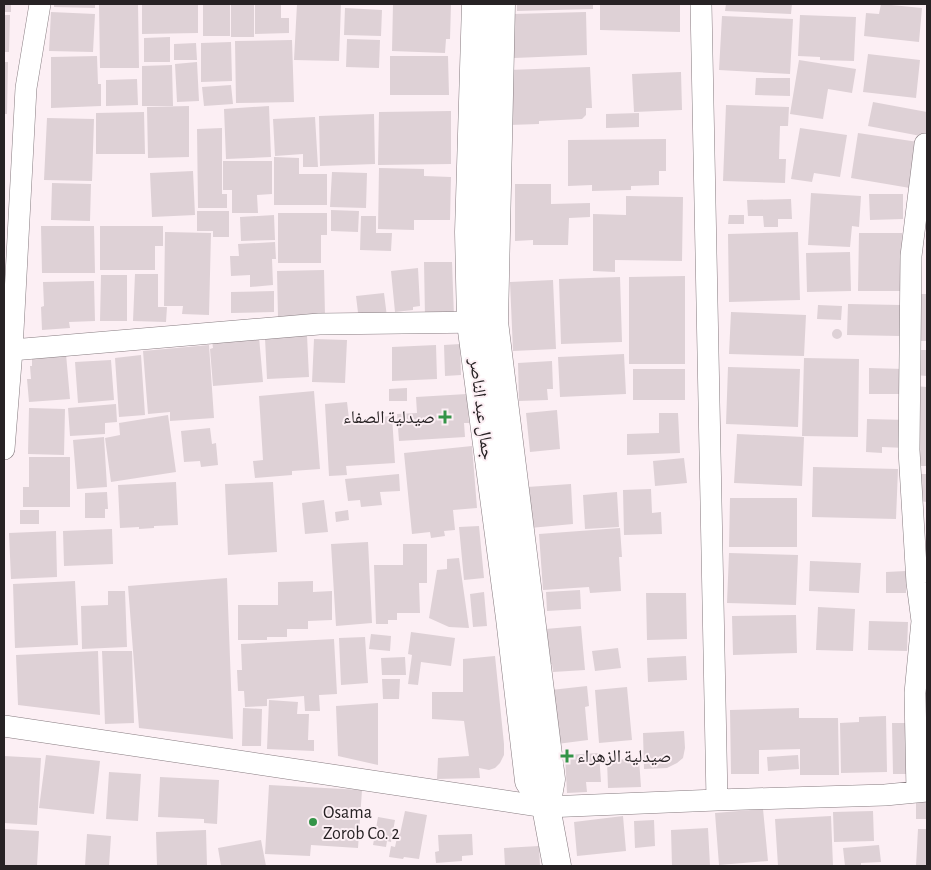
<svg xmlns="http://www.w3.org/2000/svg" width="931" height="870" font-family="'Alegreya Sans','Noto Naskh Arabic',sans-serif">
<rect width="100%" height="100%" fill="#fceff4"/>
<!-- building -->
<path fill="#ded1d6" d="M4,4H11V12H4Z
M54,4H95V8L54,7Z
M99,4H138L139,68H100Z
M142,4H198V33L142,34Z
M203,4H230V36H203Z
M231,4H254V37H231Z
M255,4H281V18H289V33L255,34Z
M297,4H341L339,61L294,60Z
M393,4H451L450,39H446L445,53L392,51Z
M517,4H593V9L517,11Z
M600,4H680V32L600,30Z
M726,4H792L791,14L725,11Z
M881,4L922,8L919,42L864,36L866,13L879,14Z
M345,8L382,10L381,36L344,35Z
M51,12L95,14L93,52L49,51Z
M586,12L587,55L514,58L513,14Z
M4,15H10L9,52H4Z
M800,15L856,17L854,61L820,60V57L798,56Z
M722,16L793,19L790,74L719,70Z
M170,37V62H144V38Z
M347,39L380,40L379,68L346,67Z
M292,40L294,102L236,103L235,41Z
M231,42L232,81L201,82V43Z
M196,43L197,60H174V44Z
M868,54L920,60L916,98L863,92Z
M97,56L98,84H101V106L51,108V57Z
M390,56H448L449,95H390Z
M799,60L856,69L852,93L828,89L823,119L790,114Z
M4,62H8L7,114H4Z
M197,62L199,101L177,102L175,64Z
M172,65L173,106H142V66Z
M590,67L592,108H586V115L582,119L539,121V124L509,125L507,70Z
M681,72L682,110L634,112L632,74Z
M756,78H790V96L755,95Z
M137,79L138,105L106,106V80Z
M231,85L233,104L204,106L202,87Z
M873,102L927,112L926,137L868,126Z
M726,105L789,107L788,126H780L779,159H786L785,183L723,181Z
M189,106V157L148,158L147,107Z
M269,106L271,157L226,159L224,109Z
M451,111V164L378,165L379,112Z
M144,112L145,154H96V113Z
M639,113V127L606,128V114Z
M374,114L375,164L320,166L319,116Z
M315,117L318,167H303V154L275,156L273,119Z
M47,118L94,119L92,181L44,180Z
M222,128V194H227V208H198L197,129Z
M800,128L847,135L840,177L814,173L812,182L791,179Z
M858,133L918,142L910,188L851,178Z
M666,139V171H659V185L631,186V190L592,191V185L568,186V140Z
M274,157L299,158V174H327V205H274Z
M223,161H272V194L257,195L258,213H232V190H223Z
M379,168L424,169V176L451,177L450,220H414V230L378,229Z
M193,171L195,215L152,217L150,173Z
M332,172L367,173L366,208L330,207Z
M52,183L91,184L90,221L51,220Z
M515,184H551V204L590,203V217L569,218L568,245H533V240L515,241Z
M811,193L861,196L859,227L852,226L850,247L808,245Z
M869,194H903V219L870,220Z
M626,196L683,197L682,261L615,260V272L593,271V214L626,215Z
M791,199L792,219H778V227H764L763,216H748L747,200Z
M331,210L359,211L358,232L331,231Z
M197,211H229V237H213V231H197Z
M278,213H327V235H321V263H278Z
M274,215L275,240L241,241L240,217Z
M729,215H744V224H728Z
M361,216H376V233H392L391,251L360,250Z
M41,226H94L95,273H42Z
M100,226H163V246H155V270H100Z
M165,232L211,233L209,315L182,314L183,306H164Z
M798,232L800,300L729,302L728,234Z
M859,233H902L901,291H858Z
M275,242L276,259H272L273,285L250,287V275L231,276L230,256H239L238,244Z
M850,252L851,291L807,292L806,253Z
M424,262H452L454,317H425Z
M418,268L420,306L413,307V310L395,312L391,271Z
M324,270L325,316L278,317L277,271Z
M135,274H158V307H167L166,322L133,321Z
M101,275H127V321H100Z
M685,276V364H629V277Z
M620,277L622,342L561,344L559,279Z
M553,280L556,349L513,351L510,282Z
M94,281L95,321L69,322L70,328L42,330L41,307L44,306L43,282Z
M274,291V312L231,313V292Z
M384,293L387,317L359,321L356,296Z
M921,294H927V341H920Z
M848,304L901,305L900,336L847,335Z
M818,305L842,306L841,320L817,319Z
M731,312L806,315L804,356L729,354Z
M832 334a5 5 0 1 1 10 0a5 5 0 1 1-10 0Z
M307,335L309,377L267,379L265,338Z
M259,337L263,382L213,386L210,349L213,348L212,341Z
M314,339L347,340L345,383L312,382Z
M460,344L461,375L445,376L444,345Z
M209,345L214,418L170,421V412L148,414L143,351Z
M436,345L437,379L392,381V347Z
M915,350H927V376L915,375Z
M66,354L70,399L29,402L27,379H31L30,366H32V356Z
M624,354L626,394L560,397L558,357Z
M141,355L145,415L119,417L115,358Z
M804,358L859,359L858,437L802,436Z
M111,360L114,400L78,403L75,362Z
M552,361L553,389H547L548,400L519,401L518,363Z
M728,367L800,369L798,427L726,424Z
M869,368L904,369L903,394H869Z
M633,369H685V400H633Z
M914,386L927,387V466H912Z
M407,388V401H389V389Z
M314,391L320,469L292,471V475L255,478L253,461L263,460L259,396Z
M467,394L469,423H464L465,437L399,441L397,414L417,413L416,397Z
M347,402L349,419L392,416L395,463L346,466L347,475L329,476L325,404Z
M116,404L117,422L105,423V434L70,436L68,408Z
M29,408L65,409L64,455L28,454Z
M557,410L560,449L530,452L526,413Z
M659,413H678L680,453L627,455V434L659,433Z
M168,415L176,472L111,482L105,438L120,435L119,423Z
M867,419L907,420L906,448L882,447V453L866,452Z
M210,428L212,444L216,443L218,465L201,467L200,461L184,462L181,431Z
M737,434L804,437L802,486L734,483Z
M104,437L107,487L77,489L73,440Z
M472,446L477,508L453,510L455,530L444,531L445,536L431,538L430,532L412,534L404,453Z
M29,457H70V507H23V487H29Z
M684,458L687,483L655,486L653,461Z
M813,467L898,469L896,519L812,517Z
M399,474L400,491L380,492L382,505L361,507L360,500L348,501L345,479Z
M920,474H927V502L919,501Z
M176,482L178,525L154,526V528L139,529V527L120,528L118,485Z
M273,482L277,552L228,555L225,484Z
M571,484L573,524L530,528L527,487Z
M651,489L652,513L661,512L662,534L624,535L623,490Z
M107,492L108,509H105V518H85V493Z
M617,492L619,527L585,529L583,495Z
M730,498H797V547H729Z
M324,500L328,532L305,534L302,503Z
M20,510H39V524H20Z
M348,510L349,520L336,522L335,512Z
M479,526L484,578L464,580L459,527Z
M620,528L622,557H619L621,591L590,593L589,587L543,590L539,534Z
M112,529L113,564L64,566L63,531Z
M56,531L57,577L11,579L9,533Z
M368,542L372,623L336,626L331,544Z
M403,544H427V583H419L420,613H397V620H388V624H376L374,565H403Z
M729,553L798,555L796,605L727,603Z
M459,558L469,628L449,627L429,618L437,570L447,569V559Z
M810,561L861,563L859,593L809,591Z
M906,571V593H886V572Z
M227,578L233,739L139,728L128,586Z
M75,581L78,645L15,648L13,584Z
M313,581V592L332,591V620L308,621V629H287V637H267V640H238V605H278V582Z
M580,590L581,609L547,611L546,592Z
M108,591H125L127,647L82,649L81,606L108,605Z
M484,592L487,626L473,627L470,594Z
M646,593H686L687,639L647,640Z
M818,607L855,609L853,651L816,650Z
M796,615L797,653L733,655L732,616Z
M869,621L908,622L907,651L868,650Z
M581,626L585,670L553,672L552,664H548L545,629Z
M411,632L455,638L451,666L421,662L418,685L408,684L412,655L408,654Z
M371,634L391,636L390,651L369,649Z
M365,637L368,683L341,685L339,638Z
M334,639L337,694L319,695L320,711H305L304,696L267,699V706L245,707L244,691H238L237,670H242L241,644Z
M618,648L621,668L595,671L592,651Z
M98,651L100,715L18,705L16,655Z
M102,651H132L134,723L105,724Z
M495,656L504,744V755L500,763L495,768L489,770L479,768L480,778L437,779L438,758L469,756L464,721L432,719V692H463V659Z
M686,656L687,680L648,682L647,658Z
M405,657L406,675H382L381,658Z
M382,679H400L399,699H383Z
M587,686L589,706L585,707L588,740L557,744L551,690Z
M627,687L632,740L599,743L595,690Z
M269,700L298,702L297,714H309L308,740H314V751L267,749Z
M378,703V765L338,756L336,706Z
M243,708L262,709L261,746H242Z
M799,708V718H838L839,775H800V740V749L759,750V774H731L730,710Z
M886,716L887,772L841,773L840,723L859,722V717Z
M892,723H907V774H893Z
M684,731L685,748L683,758L677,763L667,768L644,769L643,733Z
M599,753L601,782H586L587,792L567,793L565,755Z
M46,755L100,761L94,814L39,808Z
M798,755L799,769L768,771L767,757Z
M4,756L41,758L37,825L4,823Z
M639,759L641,787L608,788L607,760Z
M109,772L141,774L138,821L106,819Z
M160,777L219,780L217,824L204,823V819L158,817Z
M269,785L362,790L358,848L311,845L310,856L265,854Z
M916,797H927V819H916Z
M763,809L768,861L719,865L715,813Z
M405,811L427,815L419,859L404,857L403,859L389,857L391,846L395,847L398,833L400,834Z
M873,811L874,841L834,842L833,812Z
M623,816L626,851L577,856L574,822Z
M831,816L833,866H778L775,819Z
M378,817L395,820L391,842L387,841L386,847L373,845Z
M654,820L655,846L635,848L634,821Z
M708,828L710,866H672L671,830Z
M4,829L39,831L37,866H4Z
M918,829H927V866H916Z
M206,830L207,866H157L156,832Z
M87,834L111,836L109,866H85Z
M472,834L473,855L462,856V861L436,863L435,852L439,851L438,835Z
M261,840L266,866H221L218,848Z
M879,845L881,862L861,863V866H845L843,848Z
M539,846L540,866H505L504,848Z"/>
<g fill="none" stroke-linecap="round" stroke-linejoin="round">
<!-- minor casing -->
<g stroke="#877c80" stroke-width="22">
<path id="minor" d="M701,4L717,800
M12,350L319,324L487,322
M4,449L12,350L26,88L40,4
M4,726L546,807L717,800L885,795L927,791
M917,792L915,693L922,621L917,583L909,450L911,256L925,144"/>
</g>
<!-- tertiary casing -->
<g stroke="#877c80" stroke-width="29">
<path id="tertiary" d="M476,4L469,232L471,323L510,618L529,781L546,807
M501,4L494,322L551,779L546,807L557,866"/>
</g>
<!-- minor -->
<use href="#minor" stroke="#fff" stroke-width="21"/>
<!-- tertiary -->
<use href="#tertiary" stroke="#fff" stroke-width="28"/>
</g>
<!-- markers -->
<g fill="#349448" stroke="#fceff4" stroke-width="2">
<path d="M442.5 409.5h5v5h5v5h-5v5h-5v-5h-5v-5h5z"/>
<path d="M564.5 748.5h5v5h5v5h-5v5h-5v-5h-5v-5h5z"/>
<circle cx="313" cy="822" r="5"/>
</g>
<g text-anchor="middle" stroke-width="4" stroke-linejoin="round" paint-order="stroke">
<!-- street labels -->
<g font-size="18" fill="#272224" stroke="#fceff4">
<text transform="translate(482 409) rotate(83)" y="6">جمال عبد الناصر</text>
</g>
<!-- poi labels -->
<g font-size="18" fill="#272224" stroke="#fceff4" text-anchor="start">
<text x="435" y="423" text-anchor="end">صيدلية الصفاء</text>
<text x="577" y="762">صيدلية الزهراء</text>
<text x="323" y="818">Osama<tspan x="323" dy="21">Zorob Co. 2</tspan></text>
</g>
</g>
<!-- border -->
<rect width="931" height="870" fill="none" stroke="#272224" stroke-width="10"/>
</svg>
